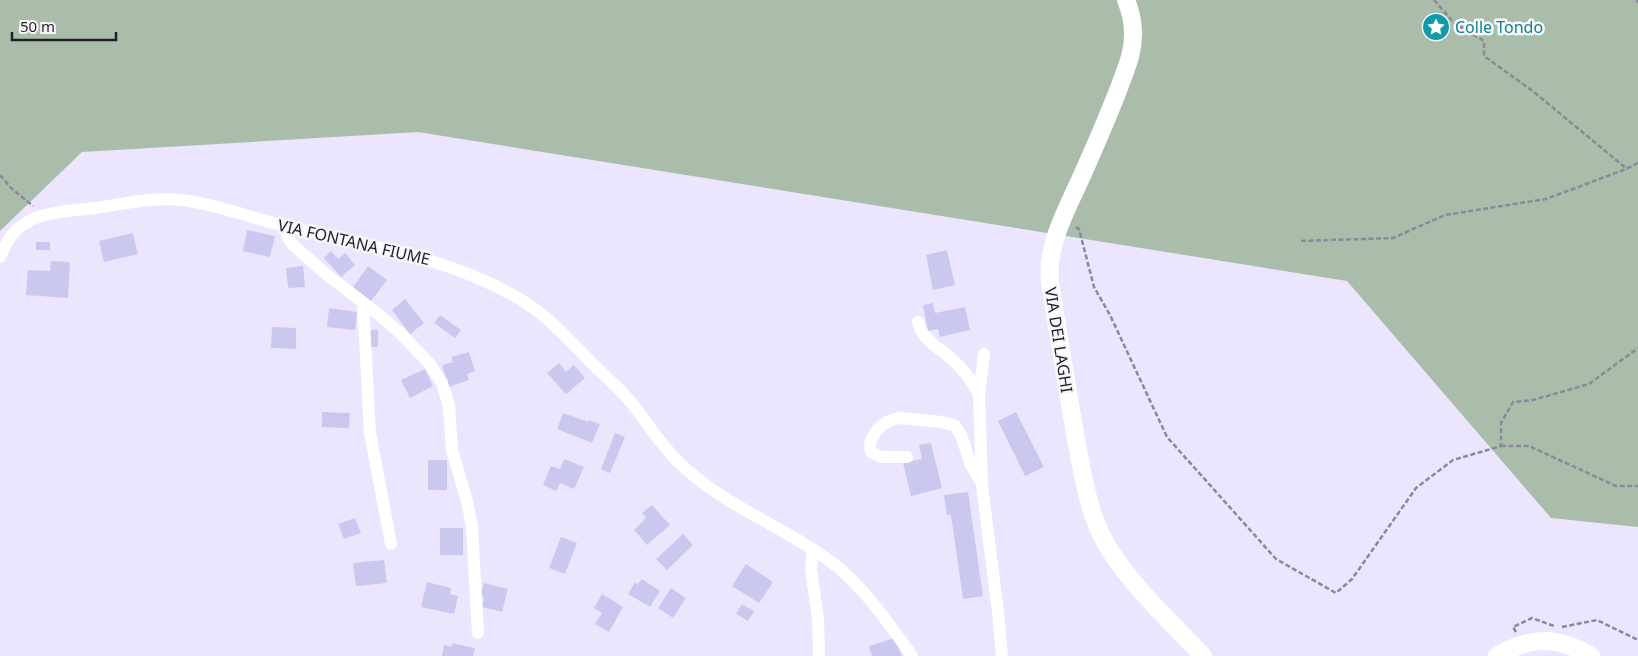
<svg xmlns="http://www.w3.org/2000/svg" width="1638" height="656" font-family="'Noto Sans',sans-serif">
<rect width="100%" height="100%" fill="#ece5fe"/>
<!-- green -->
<path fill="#aabdaa" d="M0,0H1638V527L1551,518L1347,281L418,132L82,152L0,231Z"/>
<!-- building -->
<path fill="#cbc8ef" d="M247,230L275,236L270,257L243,251Z
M133,233L138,254L104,262L99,241Z
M36,242H50V250H36Z
M947,250L955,285L933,290L926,255Z
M331,251L338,259L345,253L355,265L341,277L324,258Z
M51,261L70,262L68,298L26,295L28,270L50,271Z
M303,266L305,287L288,288L286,268Z
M368,266L387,280L371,301L353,287Z
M405,299L424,323L410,334L392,310Z
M933,303L935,313L965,307L970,330L940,337L938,329L928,331L923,305Z
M329,308L357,312L355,330L327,327Z
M440,315L461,330L455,338L434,323Z
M272,327L296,328V349L271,348Z
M367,330H378V347H367Z
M469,352L475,371L467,374L469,380L449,387L442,365L453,362L451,357Z
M559,363L566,372L574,365L585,378L566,394L547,373Z
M425,369L433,386L410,398L401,380Z
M322,412L350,413L349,428L322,427Z
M1016,412L1044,467L1025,476L998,421Z
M563,413L588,422L589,420L600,424L592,443L557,429Z
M615,433L625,437L610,473L601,469Z
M931,443L942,488L911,496L903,463L922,459L919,445Z
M564,459L584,467L574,489L560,483L556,491L543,485L551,466L560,469Z
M428,460H447V490H428Z
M968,492L983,596L963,599L951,515H947L944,495Z
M652,505L670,525L647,545L634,530L646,518L642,513Z
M355,518L361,533L344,539L338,524Z
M440,528H463V555H440Z
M683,534L693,545L667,570L656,559Z
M561,537L577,543L565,574L549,568Z
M384,560L387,583L356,586L353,563Z
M746,564L773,582L759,603L732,586Z
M642,579L660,591L650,607L628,594L635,582L638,584Z
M427,582L451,588L450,594L458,596L454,614L421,607Z
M484,583L508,589L502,612L482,607L484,597L480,596Z
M671,588L686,598L673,618L658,608Z
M602,594L623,607L609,632L595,624L602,613L594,608Z
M742,604L754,611L748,621L736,614Z
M895,638L902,656H872L869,646Z
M452,643L475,648L473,656H442L444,645L452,647Z"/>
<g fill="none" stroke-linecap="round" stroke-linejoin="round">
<!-- path -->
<path stroke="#8c8799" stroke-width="2.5" stroke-dasharray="5 2.5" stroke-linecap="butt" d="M1434,0L1454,23L1484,41V56L1534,92L1627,169
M1636,0L1638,2
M0,175L11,188L33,206
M1076,227L1079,229L1094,287L1110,315L1167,437L1276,559L1336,593L1352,579L1416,488L1453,460L1501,446V423L1513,402L1533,400L1589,384L1638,348
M1301,241L1393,238L1445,215L1546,199L1626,169L1638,163
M1501,446H1529L1616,486H1638
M1562,627L1597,620L1638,640
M1516,632L1513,627L1532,618L1554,626"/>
<!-- minor -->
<path stroke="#fff" stroke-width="12" d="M285,226L288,238L293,245L326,274L378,314L399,332L429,363L442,383L449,406L452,450L467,501L472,526L478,633
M0,257C5,246 10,234 21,226C27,222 34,218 41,216C58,211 77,210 95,208C123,204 153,197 182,200C217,204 254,219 289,227C369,246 450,257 523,301C550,318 570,341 592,363C605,376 619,388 631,402C649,425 664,450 687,470C730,508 784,527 830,561C861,583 890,625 912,656
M363,303L370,433L391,544
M918,322C922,340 940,348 953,360C964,370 973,382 979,395
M984,354L979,395L982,485L998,612L1002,656
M907,457H881L871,452C866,436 885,419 900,418L942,422L955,426L961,435L971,465L981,482
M813,549L811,569L818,619L819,656"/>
<!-- secondary -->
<path stroke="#fff" stroke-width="18" d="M1126,0C1134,19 1135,38 1130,57C1118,95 1100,135 1084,171C1069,206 1046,243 1050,282C1058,334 1067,387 1076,439C1083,475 1088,512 1106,544C1131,586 1170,621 1203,656
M1497,656C1531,636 1557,636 1591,656"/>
</g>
<!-- icons -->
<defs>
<g id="sight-disc" transform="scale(1.4375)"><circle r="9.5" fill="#0f9aa8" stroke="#f7f6fb"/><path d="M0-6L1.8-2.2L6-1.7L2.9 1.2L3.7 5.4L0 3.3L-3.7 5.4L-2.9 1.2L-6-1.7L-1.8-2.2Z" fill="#fff"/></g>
</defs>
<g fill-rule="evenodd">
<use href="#sight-disc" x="1436" y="27"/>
</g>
<g text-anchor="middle" stroke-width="5" stroke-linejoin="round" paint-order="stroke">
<!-- culture labels -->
<g font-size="16" fill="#0d838f" stroke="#f7f6fb" text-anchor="start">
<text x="1455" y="33">Colle Tondo</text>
</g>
<!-- street labels -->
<g font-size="16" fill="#211e27" stroke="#f7f6fb">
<text transform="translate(354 242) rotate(13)" y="6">VIA FONTANA FIUME</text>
<text transform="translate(1059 340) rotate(81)" y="6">VIA DEI LAGHI</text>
</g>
</g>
<!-- scale -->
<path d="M12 32v8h104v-8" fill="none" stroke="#211e27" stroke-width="2.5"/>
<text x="20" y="32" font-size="15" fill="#211e27" stroke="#f7f6fb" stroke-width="4" paint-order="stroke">50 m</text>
</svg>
